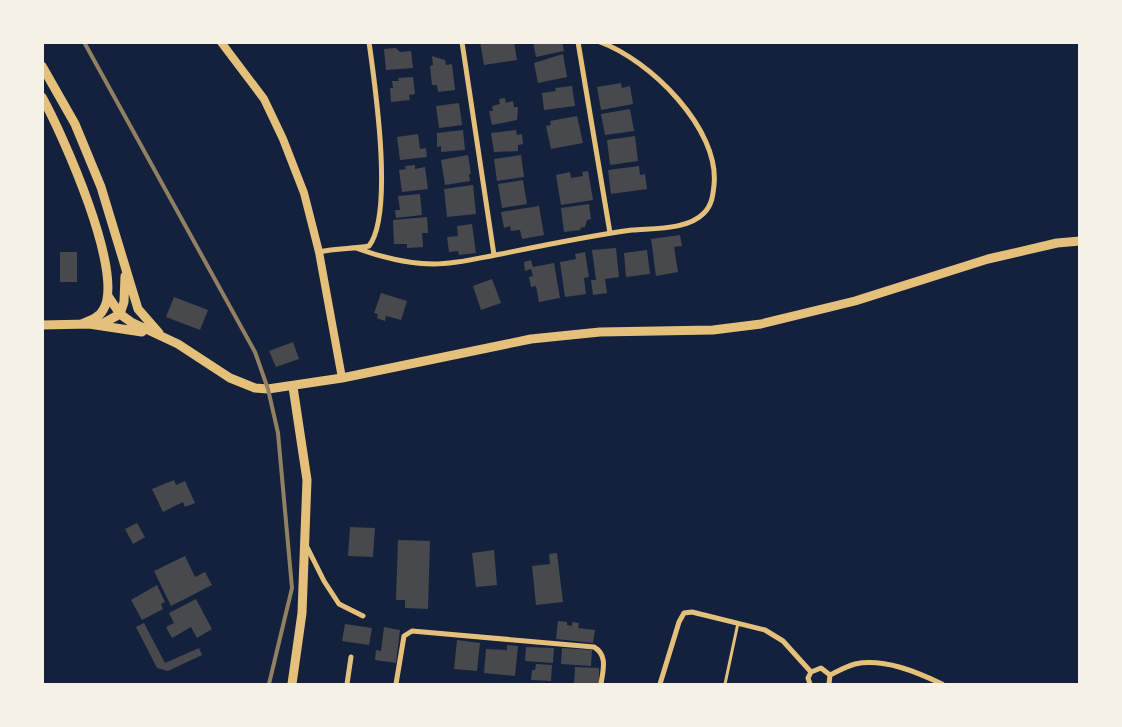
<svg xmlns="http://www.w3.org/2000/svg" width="1122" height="727" font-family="Raleway,sans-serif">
<rect width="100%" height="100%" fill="#14213d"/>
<!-- building -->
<path fill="#48494c" d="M480,42H514L517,60L484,65Z
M533,42H562L564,51L536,57Z
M396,48L400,52L411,51L413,68L386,70L384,49Z
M563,54L567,77L538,83L534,63Z
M432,56L445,60L446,65L452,64L455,90L438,92L437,85H432L430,66L433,65Z
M413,77L415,94L409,95L410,100L391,102L390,88H393L392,81H399L398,78Z
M621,83L622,88L630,86L633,104L601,110L597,87Z
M572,86L575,106L544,110L542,93L556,91L555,88Z
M505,98L506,103L513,101L514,107H518L517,120L492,125L489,111H493L492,106L500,104L499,99Z
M459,103L462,125L439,128L436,106Z
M630,109L634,131L605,135L601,114Z
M577,116L583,143L551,149L546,126L551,125L550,121Z
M463,130L465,150L441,152V146L437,147V133Z
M516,130L517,135L522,134L523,144L518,145V151L494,152L491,133Z
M418,134L420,149L426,148L427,157L400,160L397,137Z
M635,136L638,161L610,165L607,140Z
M468,155L471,174H469L470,181L445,185L441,160Z
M521,155L524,177L497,181L494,159Z
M415,165V169L425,167L428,189L402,192L399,170L406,169L405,166Z
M639,166L640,175L645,174L647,189L611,194L608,170Z
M588,171L593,200L561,205L556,175L570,172L571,178L583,176L582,172Z
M523,180L527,204L502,208L498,184Z
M473,185L476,214L447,217L444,189Z
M420,194L422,215L396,218L395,210H400L398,196Z
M589,204L591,219L587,220L585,227L580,228L581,230L564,232L561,208Z
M539,206L544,235L522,239L520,230L511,231L510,226L504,228L501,212Z
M427,217L428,233H422L423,247L407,248V244H394L393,220Z
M472,224L476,253L459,255L458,251L449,252L447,237L458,236L457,226Z
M680,235L682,246L674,247L678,272L656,276L651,239Z
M616,248L619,277L605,279L607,293L593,295L591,280H596L592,250Z
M647,250L650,274L626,277L624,253Z
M60,252H77V282H60Z
M585,252L589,277L584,278L586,294L565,297L560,262L576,259L575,254Z
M531,260L533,267L554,263L560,298L539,302L536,286L531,287L529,277L533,276L531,269L525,271L524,262Z
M492,279L501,303L481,310L473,286Z
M381,293L407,301L401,320L386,316L385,321L377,318L378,314L374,313Z
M174,297L208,310L200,330L166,317Z
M293,342L299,359L276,367L269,351Z
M174,480L176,485L185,481L195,503L185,507L183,502L163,512L152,489Z
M137,523L145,537L133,544L125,529Z
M350,527L375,528L373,557L348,556Z
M398,540L430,541L428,609L405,608V600H396Z
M494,550L497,585L476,587L472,553Z
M557,553L563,602L536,605L532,566L550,564L549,554Z
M185,556L195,577L205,572L212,585L171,606L154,571Z
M157,585L165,602L161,604L163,609L142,620L131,600Z
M196,599L212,629L197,638L191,627L172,638L166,627L174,623L169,613Z
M558,621L567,622V625L572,626V622L579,623L578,628L595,630L593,643L556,639Z
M144,623L165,663L199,648L202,655L168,671L157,668L136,627Z
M345,624L372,628L369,645L342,641Z
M384,627L400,630L396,663L375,660L376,650L381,651Z
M457,640L480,643L477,671L454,669Z
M507,645L518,646L515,676L484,673L486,649L507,650Z
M526,647L554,648L553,663L525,661Z
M562,648L592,650L591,666L561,664Z
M536,664L552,665L551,681L531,680L532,670H535Z
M575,667L599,668V684H574Z"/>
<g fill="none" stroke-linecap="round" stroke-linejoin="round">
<!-- service -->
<path stroke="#e5c07b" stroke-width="3" d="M725,684L738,623"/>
<!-- minor -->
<path stroke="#e5c07b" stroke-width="5" d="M462,42L494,255
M578,42L610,233
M356,248C381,257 408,264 434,264C457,264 479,258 501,254C545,245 588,236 632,230C654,228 688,230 704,213C712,205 713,195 714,185C720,129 650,60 600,42
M319,252C336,248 352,249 369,246C394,213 375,85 369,42
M306,545L324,581L339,604L363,616
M830,675C838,671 847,666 855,664C884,658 917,672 942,684
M347,684L351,657
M396,684L404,636L412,631L594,647C608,655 603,670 601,684
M660,684L679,622L684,613L692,612L765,630L783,641L811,672
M810,684L808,678L811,672L821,668L830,675L829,684"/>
<!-- tertiary -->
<path stroke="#e5c07b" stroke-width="8" d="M221,42L264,99L283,139L304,193L319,252L342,378"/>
<!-- secondary -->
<path stroke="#e5c07b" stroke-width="9" d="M292,684L302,613L307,480L293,387"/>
<!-- primary -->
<path stroke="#e5c07b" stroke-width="9" d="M42,66L75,124L101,187L138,309L159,333
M42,97C62,133 126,275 103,310C99,318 89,321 81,324
M108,296L120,314L131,322L178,344L230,378L255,388L268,389L342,378L531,339L600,332L713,330L761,324L855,301L988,259L1057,243L1080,241
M42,325L89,324L142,332
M100,325L120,314L124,302L125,276"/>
<!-- rail -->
<path stroke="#918062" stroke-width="4" d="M84,42L255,352L268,389L278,433L292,588L269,684"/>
</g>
<!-- border -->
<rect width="1122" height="727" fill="none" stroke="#f6f1e7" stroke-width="88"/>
</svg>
